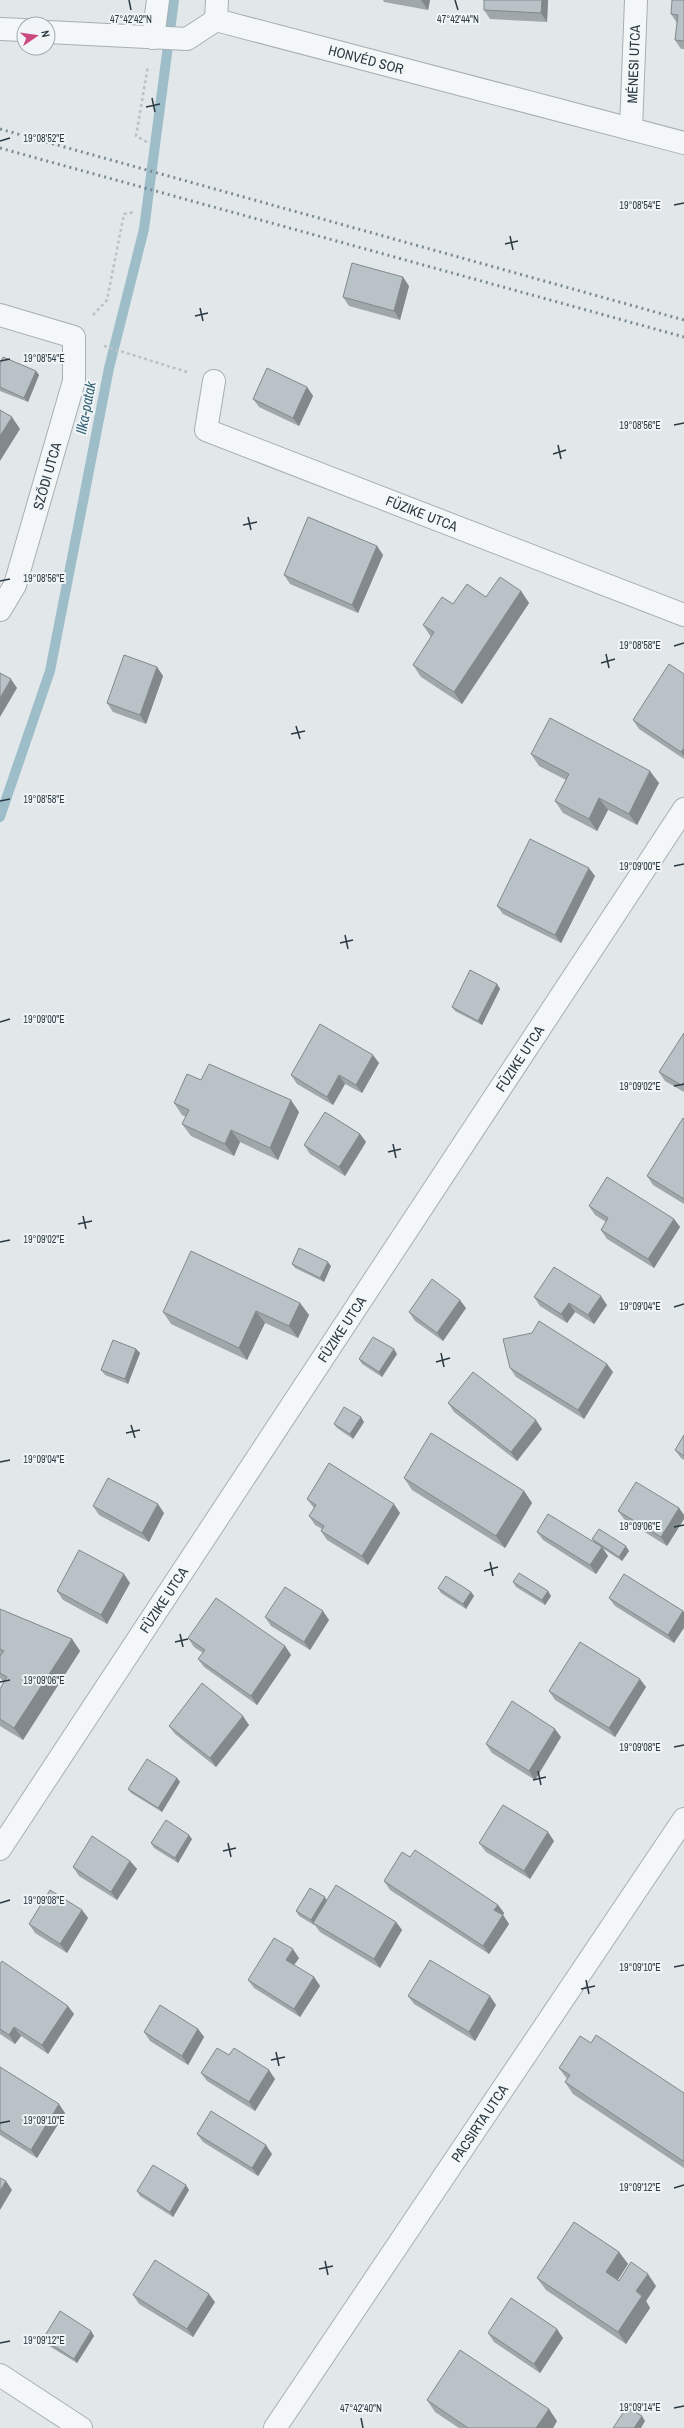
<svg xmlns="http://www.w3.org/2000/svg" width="684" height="2428" font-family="'Archivo Narrow',sans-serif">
<rect width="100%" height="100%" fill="#e2e7ea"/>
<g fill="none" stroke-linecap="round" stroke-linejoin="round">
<!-- stream -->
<path stroke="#9dbec9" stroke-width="10" d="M0,817L50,671L109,368L144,229L174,0"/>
<!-- minor casing -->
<g stroke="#a7afb4" stroke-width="24">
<g id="minor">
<path d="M216,20L217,0"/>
<path d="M0,29L24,30"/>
<path id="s1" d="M48,32L187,39L216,20L684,143"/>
<path d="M153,38L158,0"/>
<path id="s2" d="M631,129L636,0"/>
<path d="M0,315L74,337V381L15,585L0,610"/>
<path id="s3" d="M214,381L206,430L684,615"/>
<path id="s4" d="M0,1849L684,809"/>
<path d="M0,2375L81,2428"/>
<path id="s5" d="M275,2428L684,1819"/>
</g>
</g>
<!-- path -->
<path stroke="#bbc2c5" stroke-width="2.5" stroke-dasharray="3 3" stroke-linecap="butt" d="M147,142L136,136L148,66
M93,315L107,300L124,214L135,212
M104,346L187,372"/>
<!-- minor -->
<use href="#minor" stroke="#f4f7f8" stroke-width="22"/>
<!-- rail -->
<path stroke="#7b8b93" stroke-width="3" stroke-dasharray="2 4" stroke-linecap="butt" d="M0,129L684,320
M0,148L684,337"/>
</g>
<!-- wall -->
<path fill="#9fa7ab" d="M383,0H430L428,10L384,2Z
M548,0L547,22L490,19L484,10Z
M684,0V49H681L675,40L677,23L671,14Z
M409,286L400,320L349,306L343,297Z
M0,364L36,371L39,375L28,402L0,391Z
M307,387L313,396L299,426L259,407L253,399Z
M377,546L383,555L358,613L290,584L284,575Z
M521,591L529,603L462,704L421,677L413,665L431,637L423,625L453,604Z
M157,667L163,676L146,724L113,712L107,703Z
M684,674V759L639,729L633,720Z
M531,754L659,783L637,825L608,810L597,831L563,813L555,801L566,780L539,766Z
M595,876L561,943L503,914L497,906Z
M497,984L500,989L482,1025L455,1011L452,1007Z
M684,1033V1092L665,1081L659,1072Z
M379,1063L362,1093L345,1084L333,1105L297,1084L291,1075Z
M201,1080L299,1112L278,1160L240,1142L234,1156L191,1136L182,1124L186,1117L182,1115L174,1103Z
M684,1119V1204L653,1185L647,1176Z
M360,1134L366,1142L345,1176L310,1154L304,1145Z
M589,1206L674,1219L680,1227L654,1268L607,1239L601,1230L606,1222L595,1215Z
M292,1264L331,1266L324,1282L295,1268Z
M534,1297L607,1305L594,1324L575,1312L567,1323L540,1306Z
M300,1303L309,1315L298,1338L265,1323L247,1360L171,1324L163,1312Z
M466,1308L443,1341L415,1321L409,1312Z
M136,1349L140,1353L128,1384L105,1375L101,1370Z
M397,1354L382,1377L362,1364L359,1359Z
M510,1368L613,1372L584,1419L516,1377Z
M448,1403L542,1429L517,1461L454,1412Z
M364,1422L353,1439L337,1428L334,1424Z
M684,1435V1460L681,1458L675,1450Z
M404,1478L524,1491L532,1503L505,1548L412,1490Z
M307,1499L400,1513L368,1565L327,1540L321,1531L322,1529L315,1525L309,1516L314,1508Z
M93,1506L164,1513L149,1542L99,1515Z
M679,1508L684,1515V1519L667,1546L624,1519L618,1511Z
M537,1532L595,1543L592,1539L629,1551L622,1561L602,1548L608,1556L596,1574L543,1540Z
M513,1582L548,1591L551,1596L545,1605L516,1587Z
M130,1583L107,1624L63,1600L57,1591Z
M438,1588L471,1592L474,1596L466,1609L441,1593Z
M609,1598L683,1611L674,1643L615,1606Z
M0,1609L72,1639L80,1651L23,1740L0,1726V1689L4,1682L0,1678Z
M265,1617L329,1620L310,1650L271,1626Z
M188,1638L285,1646L291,1655L257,1705L204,1667L198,1659L203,1653L194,1647Z
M646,1687L615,1737L555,1700L549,1691Z
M249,1725L216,1767L175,1734L169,1726Z
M561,1737L535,1780L492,1753L486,1744Z
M177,1778L180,1782L162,1812L131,1793L128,1789Z
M192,1839L178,1863L154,1848L151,1843Z
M554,1841L530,1879L486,1852L479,1843Z
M410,1857L498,1905L504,1913L503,1915L509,1924L489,1954L390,1890L384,1881Z
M130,1861L137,1869L117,1900L79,1876L73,1867Z
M327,1900L396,1922L402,1930L380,1968L320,1932L314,1924V1925L299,1916L296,1911Z
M82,1910L88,1918L67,1953L35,1933L29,1924Z
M299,1958L294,1965L314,1977L320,1986L300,2017L254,1988L248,1980Z
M0,1964L74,2014L48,2054L21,2036L15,2044L0,2034Z
M408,1996L496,2005L475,2041L414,2004Z
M198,2029L204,2037L188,2065L150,2041L144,2032Z
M591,2043L684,2093V2168L573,2094L565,2082L567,2079L559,2068Z
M229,2055L275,2079L255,2111L207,2081L201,2073Z
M0,2067L65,2113L37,2158L0,2135Z
M197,2134L272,2154L258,2176L203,2142Z
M189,2190L173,2217L140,2196L137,2191Z
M619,2252L628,2264L618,2280L619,2281L656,2286L646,2301L650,2308L626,2344L546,2290L537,2278Z
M133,2295L215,2302L193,2337L139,2304Z
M91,2331L94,2336L77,2363L46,2344L43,2339Z
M488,2333L563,2338L540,2373L494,2342Z
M427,2400L557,2421L553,2428H459L435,2412Z"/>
<!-- shaded-wall -->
<path fill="#82888b" d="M421,0H430L428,10Z
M542,0H548L547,22L541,13Z
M403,277L409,286L400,320L394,311Z
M36,371L39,375L28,402L24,398Z
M307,387L313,396L299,426L293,418Z
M12,417L20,429L0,461V436Z
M377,546L383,555L358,613L352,605Z
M521,591L529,603L462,704L454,692Z
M157,667L163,676L146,724L140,715Z
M11,679L17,688L0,717V698Z
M684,748V756L681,752Z
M650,771L659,783L637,825L629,814Z
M599,798L608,810L597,831L589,819Z
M589,868L595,876L561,943L555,935Z
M497,984L500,989L482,1025L478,1021Z
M373,1055L379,1063L362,1093L356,1085Z
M339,1075L345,1084L333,1105L327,1097Z
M291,1100L299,1112L278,1160L270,1148Z
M231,1130L240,1142L234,1156L225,1144Z
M360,1134L366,1142L345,1176L339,1167Z
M674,1219L680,1227L654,1268L648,1259Z
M328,1262L331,1266L324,1282L320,1278Z
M601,1296L607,1305L594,1324L588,1315Z
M460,1300L466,1308L443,1341L437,1333Z
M300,1303L309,1315L298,1338L289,1326Z
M569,1303L575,1312L567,1323L561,1314Z
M256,1311L265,1323L247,1360L239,1348Z
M136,1349L140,1353L128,1384L125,1379Z
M394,1349L397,1354L382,1377L379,1372Z
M607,1364L613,1372L584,1419L578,1410Z
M361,1417L364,1422L353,1439L350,1434Z
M536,1420L542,1429L517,1461L511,1452Z
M524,1491L532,1503L505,1548L496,1536Z
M158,1504L164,1513L149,1542L142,1533Z
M394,1504L400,1513L368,1565L362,1556Z
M679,1508L684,1515V1519L667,1546L661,1537Z
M626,1546L629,1551L622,1561L619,1557Z
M602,1547L608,1556L596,1574L590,1565Z
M124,1574L130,1583L107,1624L101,1615Z
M548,1591L551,1596L545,1605L542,1600Z
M471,1592L474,1596L466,1609L463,1604Z
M323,1611L329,1620L310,1650L304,1642Z
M683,1611L684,1612V1628L674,1643L668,1635Z
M72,1639L80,1651L23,1740L14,1728Z
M285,1646L291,1655L257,1705L251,1696Z
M640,1679L646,1687L615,1737L609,1728Z
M243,1716L249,1725L216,1767L210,1758Z
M555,1729L561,1737L535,1780L529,1771Z
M177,1778L180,1782L162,1812L158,1808Z
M548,1832L554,1841L530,1879L524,1871Z
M189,1835L192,1839L178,1863L175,1858Z
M130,1861L137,1869L117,1900L111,1892Z
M325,1897L328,1902L313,1923L314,1924V1925L311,1920Z
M498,1905L504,1913L503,1915L509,1924L489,1954L483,1946L494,1910Z
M82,1910L88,1918L67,1953L60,1944Z
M396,1922L402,1930L380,1968L374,1959Z
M293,1949L299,1958L292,1968L286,1960Z
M314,1977L320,1986L300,2017L294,2009Z
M490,1996L496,2005L475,2041L469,2032Z
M68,2006L74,2014L48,2054L42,2045Z
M14,2027L21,2036L15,2044L9,2035Z
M198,2029L204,2037L188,2065L182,2056Z
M269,2070L275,2079L255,2111L249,2102Z
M59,2104L65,2113L37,2158L31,2150Z
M266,2145L272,2154L258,2176L252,2168Z
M6,2181L12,2190L0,2210V2191Z
M186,2185L189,2190L173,2217L170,2212Z
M619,2252L628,2264L615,2284L606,2272Z
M648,2274L656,2286L646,2301L650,2308L626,2344L618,2332L636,2291Z
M209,2294L215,2302L193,2337L187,2329Z
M557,2329L563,2338L540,2373L534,2364Z
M91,2331L94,2336L77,2363L74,2359Z
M549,2409L557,2421L553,2428H536Z
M642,2416L645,2421L641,2428H634Z"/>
<!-- building -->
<path fill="#b9c2c7" stroke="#82888b" d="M484,0H542L541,13L484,10Z
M672,0H684V41L675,40L678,15L671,14Z
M352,263L403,277L394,311L343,297Z
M3,357L36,371L24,398L0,387V364Z
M267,368L307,387L293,418L253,399Z
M0,410L12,417L0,436Z
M308,517L377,546L352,605L284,575Z
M500,577L521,591L454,692L413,665L434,632L423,625L442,597L453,604L467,584L486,597Z
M124,655L157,667L140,715L107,703Z
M669,664L684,674V748L681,752L633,720Z
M0,673L11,679L0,698Z
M550,718L650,771L629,814L599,798L589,819L555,801L569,774L531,754Z
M530,839L589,868L555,935L497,906Z
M470,970L497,984L478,1021L452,1007Z
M320,1024L373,1055L356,1085L339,1075L327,1097L291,1075Z
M684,1033V1084L683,1086L659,1072Z
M209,1064L291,1100L270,1148L231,1130L225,1144L182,1124L189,1110L174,1103L187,1074L201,1080Z
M325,1112L360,1134L339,1167L304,1145Z
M683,1118L684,1119V1199L647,1176Z
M607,1177L674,1219L648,1259L601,1230L608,1218L589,1206Z
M299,1248L328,1262L320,1278L292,1264Z
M191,1251L300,1303L289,1326L256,1311L239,1348L163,1312Z
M554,1267L601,1296L588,1315L569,1303L561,1314L534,1297Z
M432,1279L460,1300L437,1333L409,1312Z
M539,1321L607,1364L578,1410L510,1368L503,1339L532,1333Z
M373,1337L394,1349L379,1372L359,1359Z
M113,1340L136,1349L125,1379L101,1370Z
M473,1372L536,1420L511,1452L448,1403Z
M344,1407L361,1417L350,1434L334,1424Z
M431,1433L524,1491L496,1536L404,1478Z
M684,1435V1456L675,1450Z
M329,1463L394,1504L362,1556L321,1531L324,1526L309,1516L316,1505L307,1499Z
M108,1478L158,1504L142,1533L93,1506Z
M636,1482L679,1508L661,1537L618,1511Z
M548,1514L602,1547L590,1565L537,1532Z
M599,1529L626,1546L619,1557L592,1539Z
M79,1550L124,1574L101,1615L57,1591Z
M519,1573L548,1591L542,1600L513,1582Z
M624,1574L683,1611L668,1635L609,1598Z
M446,1576L471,1592L463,1604L438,1588Z
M285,1587L323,1611L304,1642L265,1617Z
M216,1598L285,1646L251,1696L198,1659L205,1650L188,1638Z
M0,1609L72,1639L14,1728L0,1719V1689L7,1677L0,1673V1656L4,1651L0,1649Z
M580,1642L640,1679L609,1728L549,1691Z
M202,1683L243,1716L210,1758L169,1726Z
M512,1701L555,1729L529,1771L486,1744Z
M147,1759L177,1778L158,1808L128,1789Z
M503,1805L548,1832L524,1871L479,1843Z
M166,1820L189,1835L175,1858L151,1843Z
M92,1836L130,1861L111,1892L73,1867Z
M415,1850L498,1905L494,1910L503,1915L483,1946L384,1881L402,1852L410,1857Z
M336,1885L396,1922L374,1959L313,1923Z
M310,1888L325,1897L311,1920L296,1911Z
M50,1890L82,1910L60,1944L29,1924Z
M274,1938L293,1949L286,1960L314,1977L294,2009L248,1980Z
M430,1960L490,1996L469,2032L408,1996Z
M2,1961L68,2006L42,2045L14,2027L9,2035L0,2029V1964Z
M160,2005L198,2029L182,2056L144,2032Z
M596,2035L684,2093V2159L683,2161L565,2082L570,2075L559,2068L580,2036L591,2043Z
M217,2048L229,2055L234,2048L269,2070L249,2102L201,2073Z
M0,2067L59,2104L31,2150L0,2130Z
M211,2111L266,2145L252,2168L197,2134Z
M153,2165L186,2185L170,2212L137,2191Z
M0,2178L6,2181L0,2191Z
M574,2222L619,2252L606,2272L619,2281L631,2262L648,2274L636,2291L642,2296L618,2332L537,2278Z
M155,2260L209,2294L187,2329L133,2295Z
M511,2298L557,2329L534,2364L488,2333Z
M60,2311L91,2331L74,2359L43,2339Z
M460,2350L549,2409L536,2428H468L427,2400Z
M627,2407L642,2416L634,2428H613Z"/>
<!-- ticks -->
<path fill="none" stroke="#2a3942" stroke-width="1.5" d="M129,0L131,10M455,0L458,10M152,98L155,112M146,107L160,104M0,141L10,138M674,205L684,203M510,236L513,250M505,244L518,241M200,308L203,321M195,316L208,313M0,361L10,359M674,425L684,423M558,445L561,459M553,454L566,450M248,517L251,530M243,525L257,522M0,581L10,579M674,646L684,643M606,654L609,668M601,663L615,659M296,726L300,739M291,734L305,731M0,801L10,799M674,866L684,864M345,935L348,949M340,943L353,940M0,1022L10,1019M674,1086L684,1084M393,1144L396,1158M388,1152L401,1149M83,1216L86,1229M78,1224L92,1221M0,1242L10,1240M674,1307L684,1304M441,1353L444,1367M436,1362L450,1358M131,1425L135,1438M126,1433L140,1430M0,1462L10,1460M674,1527L684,1525M490,1562L493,1576M484,1571L498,1567M180,1634L183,1647M175,1642L188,1639M0,1682L10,1680M674,1747L684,1745M538,1771L541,1785M533,1780L546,1777M228,1843L231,1857M223,1851L236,1848M0,1903L10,1900M674,1967L684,1965M586,1980L589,1994M581,1989L595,1986M276,2052L279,2066M271,2060L285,2057M0,2123L10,2121M674,2188L684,2185M325,2261L328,2275M319,2269L333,2266M0,2343L10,2341M674,2408L684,2406M361,2418L363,2428"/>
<g text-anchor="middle" stroke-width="4" stroke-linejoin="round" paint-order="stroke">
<!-- street labels -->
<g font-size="14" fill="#2a3942" stroke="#f1f5f7">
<text dy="5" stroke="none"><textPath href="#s1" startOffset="329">HONVÉD SOR</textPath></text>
<text dy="5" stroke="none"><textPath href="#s2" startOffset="65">MÉNESI UTCA</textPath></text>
<text transform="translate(47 476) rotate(-74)" y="5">SZŐDI UTCA</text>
<text dy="5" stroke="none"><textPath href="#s3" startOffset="281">FÜZIKE UTCA</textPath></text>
<text dy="5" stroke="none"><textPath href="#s4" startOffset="946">FÜZIKE UTCA</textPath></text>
<text dy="5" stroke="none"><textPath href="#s4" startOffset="622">FÜZIKE UTCA</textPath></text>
<text dy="5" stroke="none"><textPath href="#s4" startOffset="298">FÜZIKE UTCA</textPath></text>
<text dy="5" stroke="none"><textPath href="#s5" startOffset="367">PACSIRTA UTCA</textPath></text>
</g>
<!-- water labels -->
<g font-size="15" font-style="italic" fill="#356275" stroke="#f1f5f7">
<text transform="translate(86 408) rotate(-79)" y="5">Ilka-patak</text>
</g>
</g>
<g font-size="10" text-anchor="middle" fill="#2a3942" stroke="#f1f5f7" stroke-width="4" stroke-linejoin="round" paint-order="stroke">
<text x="131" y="23">47°42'42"N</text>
<text x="458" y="23">47°42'44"N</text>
<text x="44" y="142">19°08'52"E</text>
<text x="640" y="209">19°08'54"E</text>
<text x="44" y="362">19°08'54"E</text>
<text x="640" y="429">19°08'56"E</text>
<text x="44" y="582">19°08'56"E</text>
<text x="640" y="649">19°08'58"E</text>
<text x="44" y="803">19°08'58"E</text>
<text x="640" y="870">19°09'00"E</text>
<text x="44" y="1023">19°09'00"E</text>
<text x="640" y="1090">19°09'02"E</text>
<text x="44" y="1243">19°09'02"E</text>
<text x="640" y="1310">19°09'04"E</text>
<text x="44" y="1463">19°09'04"E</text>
<text x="640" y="1530">19°09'06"E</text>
<text x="44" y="1684">19°09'06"E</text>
<text x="640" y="1751">19°09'08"E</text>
<text x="44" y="1904">19°09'08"E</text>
<text x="640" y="1971">19°09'10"E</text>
<text x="44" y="2124">19°09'10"E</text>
<text x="640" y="2191">19°09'12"E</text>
<text x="44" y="2344">19°09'12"E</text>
<text x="640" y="2411">19°09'14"E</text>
<text x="361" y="2412">47°42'40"N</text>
</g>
<!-- north arrow -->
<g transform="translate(36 36) rotate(77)"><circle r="19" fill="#f1f5f7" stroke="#a1aaaf"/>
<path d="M0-3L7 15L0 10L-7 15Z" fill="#cc4980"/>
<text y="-6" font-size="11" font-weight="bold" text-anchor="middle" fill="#2a3942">N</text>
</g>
</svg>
